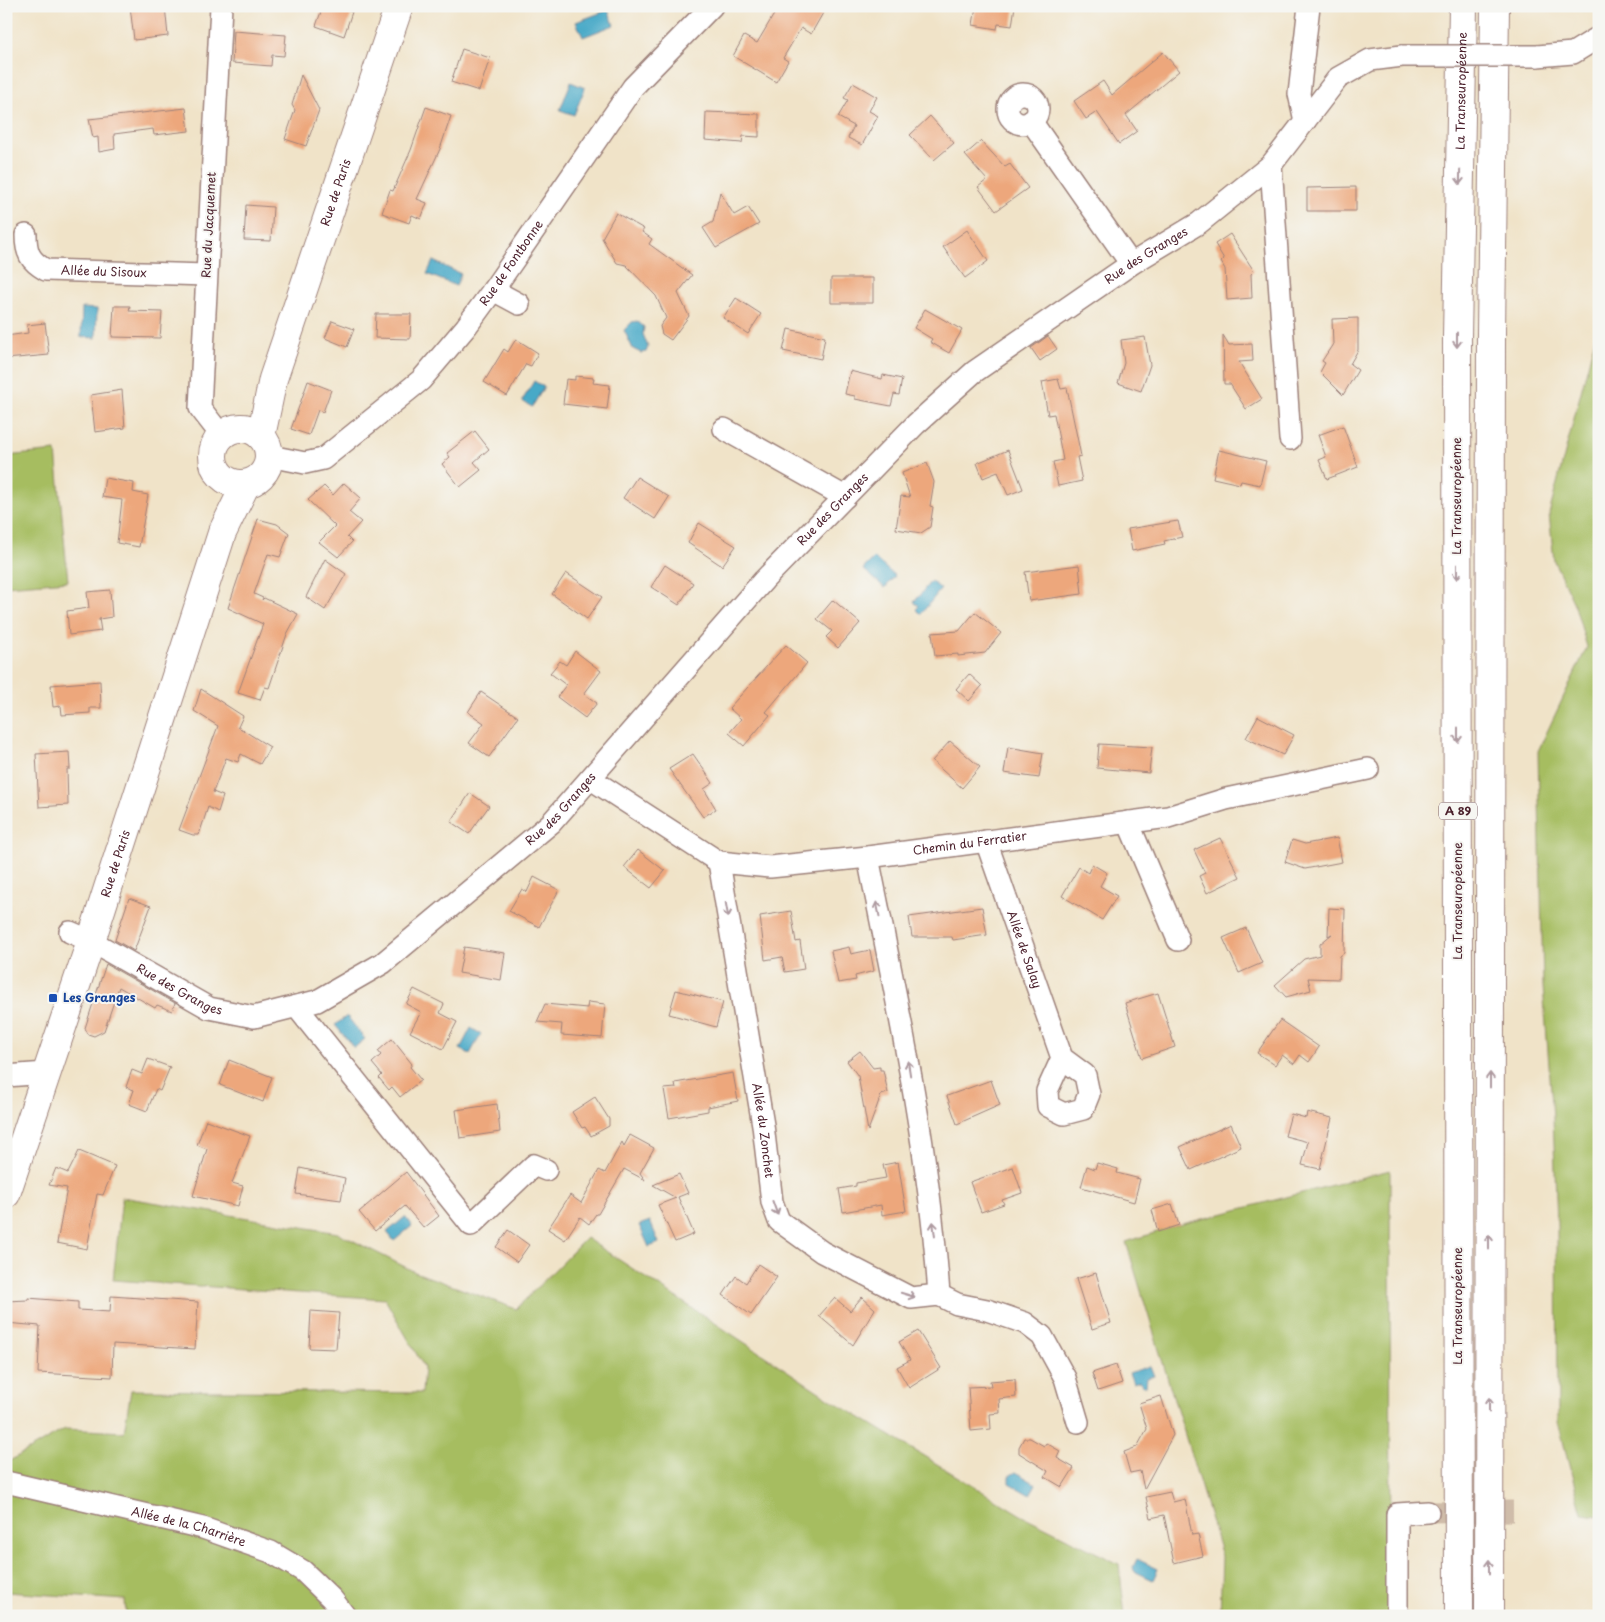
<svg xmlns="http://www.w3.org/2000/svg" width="1605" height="1622" font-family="'Playpen Sans',sans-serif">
<rect width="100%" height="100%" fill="#f6f6f2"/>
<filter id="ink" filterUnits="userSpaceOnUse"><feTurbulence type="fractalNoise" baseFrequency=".02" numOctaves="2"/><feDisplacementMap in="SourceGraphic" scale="10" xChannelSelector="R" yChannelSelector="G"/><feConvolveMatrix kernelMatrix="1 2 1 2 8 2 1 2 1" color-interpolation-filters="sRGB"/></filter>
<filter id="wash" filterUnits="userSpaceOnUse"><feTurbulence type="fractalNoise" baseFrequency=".0096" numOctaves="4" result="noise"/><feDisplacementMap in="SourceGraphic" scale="20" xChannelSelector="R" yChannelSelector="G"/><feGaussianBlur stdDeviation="1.12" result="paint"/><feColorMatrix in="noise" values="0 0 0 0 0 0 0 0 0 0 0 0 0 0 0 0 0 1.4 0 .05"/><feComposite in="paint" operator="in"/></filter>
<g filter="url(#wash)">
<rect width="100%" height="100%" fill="#f0e3c8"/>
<!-- green -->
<path fill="#a6bd61" stroke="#786e46" d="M1599,323V1516L1582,1514L1558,1422L1557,1224L1553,1117L1543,986L1538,751L1587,647L1575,606L1554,561L1549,514Z
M56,451L68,581L6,586V456Z
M1390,1170L1391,1616H1220L1222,1556L1126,1242L1179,1225Z
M122,1197L338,1233L415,1272L516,1309L586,1238L833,1401L1021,1515L1119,1564L1125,1616H126L125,1600L6,1592V1463L65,1429L124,1432L131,1390L422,1393L424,1367L385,1299L113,1280Z"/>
<!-- water -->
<path fill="#47a9c7" stroke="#486479" d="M608,10L614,25L583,37L576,22Z
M571,82L585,88L574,115L560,110Z
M433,261L461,274L456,286L427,274Z
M82,308L97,309L96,338L81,337Z
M637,321L644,327L643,334L648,347L646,352L641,353L633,349L624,330L632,322Z
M534,381L544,387L532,407L522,401Z
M874,558L895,576L885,588L863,569Z
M931,581L941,589L921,614L916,609L919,606L914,602Z
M347,1016L365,1039L354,1048L335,1025Z
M471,1028L481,1034L470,1054L460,1049Z
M405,1217L412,1226L394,1241L387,1232Z
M650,1221L659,1243L649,1247L639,1225Z
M1150,1366L1154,1376L1147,1378L1146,1386L1142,1385L1140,1381L1133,1383L1129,1373Z
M1016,1472L1036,1484L1030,1495L1009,1483V1476Z
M1137,1559L1158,1569L1153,1580L1134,1571L1133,1567Z"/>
<g id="blocks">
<!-- building -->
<path fill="#eda77c" d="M130,6H165L168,36L134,40Z
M323,6H334L352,12L344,36L316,26Z
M779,6H827L811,34L801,28L783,58L788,61L776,82L733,56L744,36L757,43Z
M976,6H1015L1012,26L998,24L997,29L973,25Z
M234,31L286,35L284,56L272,55L271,66L232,63Z
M462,49L490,58L479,91L451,82Z
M1163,52L1179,71L1126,115L1137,131L1119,144L1097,112L1086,119L1074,101L1103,81L1112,95Z
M301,75L319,110L306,146L285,139L295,110L292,105Z
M853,83L877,97L869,111L878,116L862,145L848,138L854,126L838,117L848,100L844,98Z
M426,107L451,116L440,149L417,199L427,203L421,219L412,215L409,223L382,213L390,190L393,191L411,150Z
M186,108L189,131L154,135L153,129L114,134L115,149L99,152L98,137L93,138L89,119Z
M706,112L759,114V137L743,136L742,143L705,140Z
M930,116L954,143L934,160L910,135Z
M981,141L1005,167L1010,164L1028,188L996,211L978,187L987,180L965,155Z
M1356,187V211H1307V188Z
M720,192L734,215L748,207L759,224L716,248L703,228L713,222Z
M246,205L273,207L271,241L244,240Z
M616,213L644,229L642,232L652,239L649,244L692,275L678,293L689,316L671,340L662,334L660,326L666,318L656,296L626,265L617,263L602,238Z
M967,230L988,261L965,278L943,247Z
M1230,234L1254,271L1251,274L1252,298L1227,300L1225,269L1221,262L1224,259L1215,244Z
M831,278H873V303H831Z
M736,298L761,314L748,334L723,318Z
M114,306H130L129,311L162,312L160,338L112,337Z
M925,309L962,330L949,353L930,342L932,339L914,328Z
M376,314H411L410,339L375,338Z
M1358,318V350L1350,364L1358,370L1343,395L1320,372L1325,363L1322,361L1333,344L1332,319Z
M332,321L354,329L347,347L325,338Z
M45,323L49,355L6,359V336L28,333L27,325Z
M788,329L825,337L821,359L783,351Z
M1223,335L1229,345L1252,344L1253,361L1239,362L1262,399L1246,409L1230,384H1224Z
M1048,336L1057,349L1040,361L1031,348Z
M1145,337L1150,365L1141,391L1118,383L1124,363L1121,340Z
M516,339L538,353L531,366L526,364L507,396L484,382L504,349L508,352Z
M850,371L882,379L883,375L902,379L899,395L894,394L891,406L855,399V396L845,394Z
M575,376L594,378L593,383L610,385L607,409L563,404L566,379L575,380Z
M1058,379L1061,389L1067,388L1081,456L1077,457L1082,481L1058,486L1053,462L1063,460L1054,414L1048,415L1042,382Z
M308,381L331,390L323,412L318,410L309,435L291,429Z
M122,390L125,428L95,432L91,395Z
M1343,426L1358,467L1327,479L1319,460L1326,457L1318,435Z
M475,431L489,449L474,462L481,470L460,487L442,464L450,457L447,453Z
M1008,450L1023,489L1008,495L998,472L983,478L977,463Z
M1219,450L1266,461L1260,485L1241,481L1240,484L1213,478Z
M927,463L934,482L930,506L933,507L930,527L921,533L896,529L901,496L910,497L902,473Z
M637,477L669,497L655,519L623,498Z
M105,478L134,483L133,492L148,495L139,547L117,543L122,500L102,497Z
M344,483L361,498L349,512L361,522L347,537L352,542L338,557L319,542L335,526L308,500L324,486L333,495Z
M258,519L277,524L289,533L280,557L268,554L254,594L263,598L262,600L264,598L298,614L287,634L269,688L265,687L260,700L238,693L263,624L228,608Z
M1178,521L1182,537L1164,541L1165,544L1132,551L1128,529Z
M699,523L736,546L722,566L688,543Z
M325,559L346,574L325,610L306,597Z
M665,565L693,583L679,605L651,587Z
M1079,565L1082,594L1029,601L1025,572Z
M566,573L602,597L587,619L552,594Z
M110,590L112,617L99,619L101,631L69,635L67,611L89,608L87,592Z
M833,600L860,623L838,648L826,637L832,631L817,619Z
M975,612L1001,633L985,653L958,656V654L935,656L932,633L959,631Z
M786,645L807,663L766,712L770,715L744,746L729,733L741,719L729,708Z
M575,651L601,671L584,694L597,703L585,718L557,697L566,685L550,673L560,661L566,665Z
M969,674L982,686L969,701L956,689Z
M100,681L101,708H90V713L62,715L61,706L53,707L51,685Z
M201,689L243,716L238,727L270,747L260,764L241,754L238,762L226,758L213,792L223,796L218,812L208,807L199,835H193L179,830L218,726L194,711Z
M481,692L518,717L489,757L469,743L484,723L468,712Z
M1258,716L1294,735L1283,755L1246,738Z
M950,741L980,767L962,788L932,761Z
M1099,744L1152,747L1149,773L1097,768Z
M1008,747L1043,753L1039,778L1004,773Z
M69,752L70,769H67L68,805L39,807L36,754Z
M693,754L713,783L704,789L716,809L703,817L669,769Z
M470,793L489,806L469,834L451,822Z
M1220,838L1240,877L1207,893L1199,876L1205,873L1194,850Z
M1337,838L1342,862L1305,869L1285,862L1292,840L1305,844Z
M638,850L665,871L651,888L624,867Z
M1092,864L1107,873L1100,886L1117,896L1102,920L1062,896L1079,867L1088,873Z
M534,877L559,890L539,927L509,911L522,889L527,892Z
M129,898L151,906L134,951L115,940Z
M982,907L987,935L953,940L952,937H912L909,917Z
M1329,908L1345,909L1344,953L1340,956L1339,979L1308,978L1311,990L1286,997L1275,985L1304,959L1320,955V944L1332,934L1328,936Z
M791,911L796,942L800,941L804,969L785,972L782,957L765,960L760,916Z
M1246,928L1262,963L1239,973L1223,938Z
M464,947L505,953L501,980L459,973Z
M849,947L851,954L870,950L874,971L855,976L856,980L838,983L831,951Z
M106,964L175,1003L172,1011L157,1005L155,1008L119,987L104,1031L94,1036L88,1034L85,1028Z
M414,989L444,1004L440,1013L457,1022L443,1049L410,1032L421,1012L406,1004Z
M676,990L723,1002L716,1027L669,1014Z
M1158,993L1175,1047L1142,1058L1125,1003Z
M588,1002L605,1004L602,1038L561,1035L562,1024L537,1022L545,1004L587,1008Z
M1280,1020L1319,1047L1309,1062L1300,1055L1294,1064L1282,1055L1275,1065L1257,1053Z
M392,1039L412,1064L410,1067L421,1080L400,1097L392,1087L389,1090L379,1078L382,1075L372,1063L381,1055L378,1051Z
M860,1051L873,1068L880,1067V1070H883L888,1093L881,1095L868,1131L858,1076L847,1061Z
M148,1059L170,1067L160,1091L156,1089L147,1111L129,1104L134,1090L126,1087L132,1070L142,1074Z
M229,1060L272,1077L263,1102L220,1085Z
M733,1073L738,1101L708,1107V1111L669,1118L664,1089L676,1088L675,1083Z
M991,1080L1000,1105L957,1124L947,1096Z
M595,1097L609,1119V1126L591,1136L585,1127L582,1128L572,1112Z
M497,1104L500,1132L460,1138L456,1110Z
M1307,1112L1332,1118L1320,1169L1302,1165L1308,1142L1285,1136L1291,1114L1306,1118Z
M206,1120L250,1136L232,1183L243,1186L238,1206L193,1196L207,1149L197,1145Z
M1231,1124L1241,1147L1191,1170L1180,1147Z
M630,1135L654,1148L640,1173L645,1180L624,1169L598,1214H596L589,1224L580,1217L565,1240L548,1229L570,1195L581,1203L599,1170L605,1173L622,1142L624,1146Z
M79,1151L115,1166L103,1195L97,1194L87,1249L57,1243L67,1188L49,1185L56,1168L68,1173Z
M898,1162L906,1211L882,1215L881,1205L843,1212L839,1189L856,1186V1183L886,1178L883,1165Z
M1097,1163L1118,1169L1117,1173L1140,1179L1134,1202L1081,1187L1087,1166L1095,1169Z
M1013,1167L1022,1193L1002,1200L1004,1204L981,1212L970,1182Z
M300,1168L345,1178L341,1200L296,1194Z
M406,1172L439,1216L424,1228L405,1206L375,1231L359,1212Z
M679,1174L688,1193L678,1197L694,1234L675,1242L658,1205L676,1198L653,1185Z
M1172,1204L1179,1225L1158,1232L1152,1210Z
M508,1230L529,1245L517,1262L496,1247Z
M758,1264L777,1277L751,1315L723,1295L736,1276L746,1283Z
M1096,1273L1111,1323L1092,1329L1076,1279Z
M111,1296L198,1302L195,1349L113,1344L112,1377L38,1373L40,1326L6,1323V1301L28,1300V1298L78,1302V1310L110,1312Z
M862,1297L875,1309L853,1345L819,1316L835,1298L850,1311Z
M311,1311L339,1313L336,1349L309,1348Z
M918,1331L941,1368L909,1388L897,1367L910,1360L899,1342Z
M1116,1365L1122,1383L1098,1391L1092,1373Z
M1015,1379L1016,1397L999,1399L1000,1413L990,1414L991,1429L971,1431L968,1387L991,1386L990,1381Z
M1161,1396L1173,1435L1144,1489L1140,1471L1130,1473L1124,1452L1137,1447L1147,1429L1139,1403Z
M1024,1438H1030L1044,1446L1046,1443L1060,1451L1057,1458L1074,1468L1062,1487L1045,1477L1048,1471L1019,1453V1447Z
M1170,1492L1173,1502L1185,1499L1192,1535L1198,1534L1203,1556L1174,1563L1164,1515L1151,1518L1146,1497Z"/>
</g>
</g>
<g filter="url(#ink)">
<use href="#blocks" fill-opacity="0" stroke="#9d817a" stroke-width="1"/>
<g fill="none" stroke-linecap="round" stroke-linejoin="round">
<!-- minor-tunnel -->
<path stroke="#cfbca9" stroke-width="21" stroke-dasharray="21 11" stroke-linecap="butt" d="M1428,1512L1517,1511"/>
<!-- minor casing -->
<g stroke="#9d817a" stroke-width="24">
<g id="minor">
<path d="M221,6L200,408L221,435"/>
<path d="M1537,56L1573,53L1599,37"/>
<circle cx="1023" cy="109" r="15"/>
<path d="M1031,121L1131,264"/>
<path d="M1305,121L1299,94L1309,6"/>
<path d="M1271,165L1290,439"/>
<path id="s1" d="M26,235C26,253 30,261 46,270L206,275"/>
<path d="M493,290L519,304"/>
<path d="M724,429L845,497"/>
<path id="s2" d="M270,456L305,463L323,459L421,380L466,327L493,290L633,87L712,6"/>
<path id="s3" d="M591,779L719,862L770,867L868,857L1168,817L1226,799L1368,769"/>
<path d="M1128,822L1178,940"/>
<path id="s4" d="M986,841L1062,1058L1085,1075L1089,1094L1083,1109L1064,1114L1048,1106L1047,1091L1062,1058"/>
<path d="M868,857C897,1002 929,1147 939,1295"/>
<path id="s5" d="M719,862L763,1125L772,1202L779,1221L822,1252L911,1298L939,1295L957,1304L987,1310L1025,1323L1042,1336L1065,1378L1078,1422"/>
<path id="s6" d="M70,932L91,941L209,1008L254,1017L317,1001L383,963L551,823L764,580L916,424L974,372L1131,264L1199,223L1271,165L1338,78L1370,60L1402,56"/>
<path d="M296,1006L471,1225L534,1165L546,1170"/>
<path d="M6,1076L46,1073"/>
<path id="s7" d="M6,1482L203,1528L271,1552L303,1571L332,1599L345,1616"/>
<path d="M1397,1616V1514L1428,1512"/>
</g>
</g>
<!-- major casing -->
<g stroke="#9d817a" stroke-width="30">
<g id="major">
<circle cx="241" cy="456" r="28"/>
<path id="s8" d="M261,436L273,379L399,6"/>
<path id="s9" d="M6,1194L91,941L222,533L246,484"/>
</g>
</g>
<!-- highway casing -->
<g stroke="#9d817a" stroke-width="30">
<g id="highway">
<path id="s10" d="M1459,1616L1457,337L1463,6"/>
<path d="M1489,1616L1491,334L1495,6"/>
</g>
</g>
<!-- minor -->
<use href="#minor" stroke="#fff" stroke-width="21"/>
<!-- major -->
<use href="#major" stroke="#fff" stroke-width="28"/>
<!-- highway -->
<use href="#highway" stroke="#fff" stroke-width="28"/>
<!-- minor-bridge casing -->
<g stroke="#9d817a" stroke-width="24" stroke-linecap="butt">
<path id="minor-bridge" d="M1402,56H1537"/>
</g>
<!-- minor-bridge -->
<use href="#minor-bridge" stroke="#fff" stroke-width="21"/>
</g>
<!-- one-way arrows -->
<defs><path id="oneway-shaft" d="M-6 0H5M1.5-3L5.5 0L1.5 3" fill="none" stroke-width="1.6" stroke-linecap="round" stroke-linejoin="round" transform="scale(1.25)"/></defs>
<g stroke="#ae9aa0">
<use href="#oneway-shaft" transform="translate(1460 177) rotate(91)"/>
<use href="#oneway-shaft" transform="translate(1457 340) rotate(90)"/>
<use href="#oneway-shaft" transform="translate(1457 572) rotate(90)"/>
<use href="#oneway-shaft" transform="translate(1458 735) rotate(90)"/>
<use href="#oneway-shaft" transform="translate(878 909) rotate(-101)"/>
<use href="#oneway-shaft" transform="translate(727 910) rotate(80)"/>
<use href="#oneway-shaft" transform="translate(909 1068) rotate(-99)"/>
<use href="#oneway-shaft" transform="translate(1490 1080) rotate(-90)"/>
<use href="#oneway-shaft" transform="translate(775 1208) rotate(70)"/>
<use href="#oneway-shaft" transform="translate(934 1229) rotate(-97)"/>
<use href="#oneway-shaft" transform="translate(1489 1242) rotate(-90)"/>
<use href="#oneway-shaft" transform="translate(908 1295) rotate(17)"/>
<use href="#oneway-shaft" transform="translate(1489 1405) rotate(-90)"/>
<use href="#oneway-shaft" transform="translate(1489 1567) rotate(-90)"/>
</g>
</g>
<!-- markers -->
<rect fill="#1a4fb4" stroke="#f6f6f2" stroke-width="2" x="48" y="993" width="10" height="10" rx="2.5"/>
<g text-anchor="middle" stroke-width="4" stroke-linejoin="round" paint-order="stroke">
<!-- shield labels -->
<rect fill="#f6f6f2" stroke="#7e6067" stroke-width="1" x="1439" y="802.5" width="38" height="17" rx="4"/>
<g font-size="11" font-weight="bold" fill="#4a1f2b">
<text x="1458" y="815">A 89</text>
</g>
<!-- street labels -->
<g font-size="12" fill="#4a1f2b" stroke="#f6f6f2">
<text dy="4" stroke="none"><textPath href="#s10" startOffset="1525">La Transeuropéenne</textPath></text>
<text dy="4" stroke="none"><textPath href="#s8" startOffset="255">Rue de Paris</textPath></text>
<text transform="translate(209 225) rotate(-87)" y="4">Rue du Jacquemet</text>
<text dy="4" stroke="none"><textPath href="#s6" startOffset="1391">Rue des Granges</textPath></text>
<text dy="4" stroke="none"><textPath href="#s2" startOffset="328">Rue de Fontbonne</textPath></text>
<text dy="4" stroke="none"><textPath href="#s1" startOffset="101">Allée du Sisoux</textPath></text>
<text transform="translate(1457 496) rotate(-90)" y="4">La Transeuropéenne</text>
<text dy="4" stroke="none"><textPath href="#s6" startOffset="986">Rue des Granges</textPath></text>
<text dy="4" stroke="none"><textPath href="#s6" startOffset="581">Rue des Granges</textPath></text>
<text dy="4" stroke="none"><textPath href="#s3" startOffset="405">Chemin du Ferratier</textPath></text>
<text dy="4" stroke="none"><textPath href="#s9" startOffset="348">Rue de Paris</textPath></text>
<text transform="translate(1458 901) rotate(-90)" y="4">La Transeuropéenne</text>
<text dy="4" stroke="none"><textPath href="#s4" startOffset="115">Allée de Salay</textPath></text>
<text dy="4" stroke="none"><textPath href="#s6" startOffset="124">Rue des Granges</textPath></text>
<text dy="4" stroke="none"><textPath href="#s5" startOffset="272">Allée du Zonchet</textPath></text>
<text transform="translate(1458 1306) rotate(-90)" y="4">La Transeuropéenne</text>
<text dy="4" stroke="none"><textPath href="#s7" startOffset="188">Allée de la Charrière</textPath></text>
</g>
<!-- transit labels -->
<g font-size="12" font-weight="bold" fill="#164399" stroke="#f6f6f2" text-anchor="start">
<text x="63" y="1002">Les Granges</text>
</g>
</g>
<!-- margin -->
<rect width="1605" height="1622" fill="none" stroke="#f6f6f2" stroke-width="25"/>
</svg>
